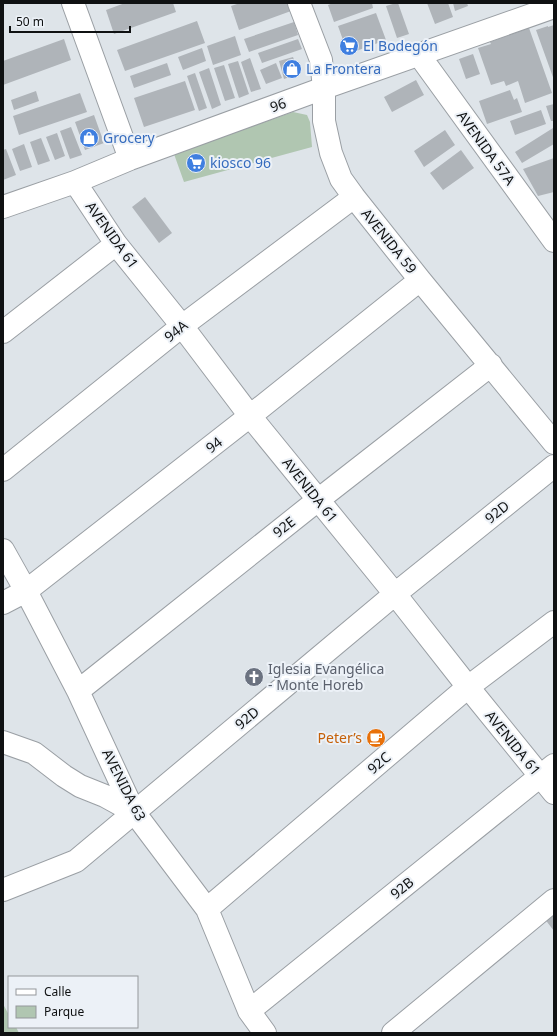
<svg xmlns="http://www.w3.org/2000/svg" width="557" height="1036" font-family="'Noto Sans',sans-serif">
<rect width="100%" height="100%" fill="#dee4e9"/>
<!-- green -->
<path fill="#b0c6b1" d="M293,112L307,115L310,122L312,147L184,182L174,154Z
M3,1004L9,1015V1027H16L19,1033H3Z"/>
<!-- building -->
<path fill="#afb4b9" d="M125,3H173L176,12L114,34L106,10Z
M240,3H288L291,11L239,30L231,6Z
M333,3H372L373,8L334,22L328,5Z
M396,3H398L409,34L397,38L386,6Z
M427,3H448L453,17L435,24Z
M453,3H467L468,6L455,11Z
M376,13L386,40L348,54L338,26Z
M197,21L205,43L125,71L117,50Z
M294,22L298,35L249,52L244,39Z
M554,25V80L536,30L548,26V27Z
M529,28L552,93L525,103L518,81L506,86L504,81L491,85L478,48L491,44L490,42Z
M235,36L241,55L213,65L207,46Z
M64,39L71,60L3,85V61Z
M298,39L302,49L262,63L258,53Z
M202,48L206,61L183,70L178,57Z
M473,54L480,74L466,79L459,59Z
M293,57L299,74L284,79L279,61Z
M250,58L261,89L251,92L241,62Z
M238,61L249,94L239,98L228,64Z
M167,63L171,75L134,88L130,76Z
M276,63L282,78L266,84L260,70Z
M224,65L235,98L225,101L214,68Z
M209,68L221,105L212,109L199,72Z
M195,73L207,108L199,111L187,76Z
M416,80L424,95L392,112L384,97Z
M185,81L195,110L144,127L134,98Z
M510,90L514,100L517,98L522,112L487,124L479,101Z
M36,91L39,101L14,110L11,100Z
M80,93L87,112L19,135L13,116Z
M554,104V121H551L546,106Z
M541,110L546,124L515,135L510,121Z
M94,115L104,143L85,150L75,122Z
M71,127L82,155L70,159L60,131Z
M553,128L554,130V144L522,163L515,152Z
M445,130L455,145L424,167L414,151Z
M57,133L65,156L55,160L46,137Z
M41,138L50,161L38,165L30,142Z
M24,144L32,167L20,171L12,149Z
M6,149L16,175L3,180V150Z
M461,150L474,168L443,190L430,173Z
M554,158V192L538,196L523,169Z
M145,197L172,233L159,243L132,207Z
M554,910V931L544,918Z"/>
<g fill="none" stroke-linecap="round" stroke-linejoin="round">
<!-- minor casing -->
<g stroke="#9a9fa4" stroke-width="24">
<path id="minor" d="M73,3L130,159
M299,3L321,60L324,88V121L331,153L341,179L354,197L420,280L554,443
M419,55L554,241
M75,182L116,244L182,326L250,416L395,594L468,687L554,793
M3,207L75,182L130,159L324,88L554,7
M3,332L116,244
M3,470L182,326L354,197
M3,550L26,591L78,691L134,812L207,909L249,1011L265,1033
M3,603L26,591L250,416L420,280
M78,691L318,500L491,365
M3,742L34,753L64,776L80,786L105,796L134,812
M3,890L76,861L395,594L554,466
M207,909L468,687L554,622
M249,1011L554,765
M393,1033L554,900"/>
</g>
<!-- minor -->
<use href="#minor" stroke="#fff" stroke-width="22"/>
</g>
<!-- icons -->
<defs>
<g id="supermarket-disc" transform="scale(1)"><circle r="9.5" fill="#3f7fe0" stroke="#ecf1f7"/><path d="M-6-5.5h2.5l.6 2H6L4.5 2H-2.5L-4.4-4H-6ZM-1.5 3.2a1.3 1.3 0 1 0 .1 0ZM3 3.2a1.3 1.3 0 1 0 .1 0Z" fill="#fff"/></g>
<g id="shop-disc" transform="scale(1)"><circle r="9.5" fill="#3f7fe0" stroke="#ecf1f7"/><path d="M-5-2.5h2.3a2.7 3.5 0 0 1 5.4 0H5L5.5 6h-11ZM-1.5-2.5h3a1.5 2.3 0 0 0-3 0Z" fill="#fff"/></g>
<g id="church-disc" transform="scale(1)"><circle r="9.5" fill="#6b7280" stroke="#ecf1f7"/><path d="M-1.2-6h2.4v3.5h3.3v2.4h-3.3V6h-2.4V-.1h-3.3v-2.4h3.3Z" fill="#fff"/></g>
<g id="cafe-disc" transform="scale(1)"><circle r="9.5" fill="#e8710a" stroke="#ecf1f7"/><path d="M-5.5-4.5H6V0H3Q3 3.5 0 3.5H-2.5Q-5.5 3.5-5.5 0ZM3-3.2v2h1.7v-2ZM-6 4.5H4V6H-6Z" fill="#fff"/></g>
</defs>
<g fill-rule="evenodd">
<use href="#supermarket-disc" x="349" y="46"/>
<use href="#shop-disc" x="292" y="69"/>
<use href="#shop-disc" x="89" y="138"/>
<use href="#supermarket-disc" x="196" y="163"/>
<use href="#church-disc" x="254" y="677"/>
<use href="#cafe-disc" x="376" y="738"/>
</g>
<g text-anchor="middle" stroke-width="4" stroke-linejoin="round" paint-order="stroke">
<!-- shop labels -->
<g font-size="14" fill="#366cbe" stroke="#ecf1f7" text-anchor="start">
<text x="363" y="51">El Bodegón</text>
<text x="306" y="74">La Frontera</text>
<text x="103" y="143">Grocery</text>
<text x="210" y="168">kiosco 96</text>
</g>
<!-- street labels -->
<g font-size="14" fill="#0f1112" stroke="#ecf1f7">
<text transform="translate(278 105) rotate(-20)" y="5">96</text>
<text transform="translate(486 148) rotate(54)" y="5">AVENIDA 57A</text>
<text transform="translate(112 235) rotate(54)" y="5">AVENIDA 61</text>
<text transform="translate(389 241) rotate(51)" y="5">AVENIDA 59</text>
<text transform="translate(176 331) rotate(-38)" y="5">94A</text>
<text transform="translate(214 445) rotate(-38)" y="5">94</text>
<text transform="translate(310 490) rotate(51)" y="5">AVENIDA 61</text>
<text transform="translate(497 512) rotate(-39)" y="5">92D</text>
<text transform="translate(284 527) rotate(-38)" y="5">92E</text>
<text transform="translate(247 718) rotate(-40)" y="5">92D</text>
<text transform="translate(513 743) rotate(51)" y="5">AVENIDA 61</text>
<text transform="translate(379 763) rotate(-40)" y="5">92C</text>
<text transform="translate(124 785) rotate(63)" y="5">AVENIDA 63</text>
<text transform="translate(402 888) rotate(-39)" y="5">92B</text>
</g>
<!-- worship labels -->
<g font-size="14" fill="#5b616d" stroke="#ecf1f7" text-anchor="start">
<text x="268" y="674">Iglesia Evangélica<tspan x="268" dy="16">- Monte Horeb</tspan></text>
</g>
<!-- food labels -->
<g font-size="14" fill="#c56008" stroke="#ecf1f7" text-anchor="end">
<text x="362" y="743">Peter’s</text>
</g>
</g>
<!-- border -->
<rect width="557" height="1036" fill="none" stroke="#0f1112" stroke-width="8"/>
<!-- legend -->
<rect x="8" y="976" width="130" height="52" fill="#ecf1f7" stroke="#94979b"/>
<rect x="16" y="989" width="20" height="6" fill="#ffffff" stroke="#94979b"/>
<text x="44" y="996" font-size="12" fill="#0f1112">Calle</text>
<rect x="16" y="1006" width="20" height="12" fill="#b0c6b1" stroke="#94979b"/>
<text x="44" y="1016" font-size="12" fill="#0f1112">Parque</text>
<!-- scale -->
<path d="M10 26v6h120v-6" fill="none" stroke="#0f1112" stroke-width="2"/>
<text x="16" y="26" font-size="12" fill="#0f1112" stroke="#ecf1f7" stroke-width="3" paint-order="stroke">50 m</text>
</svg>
